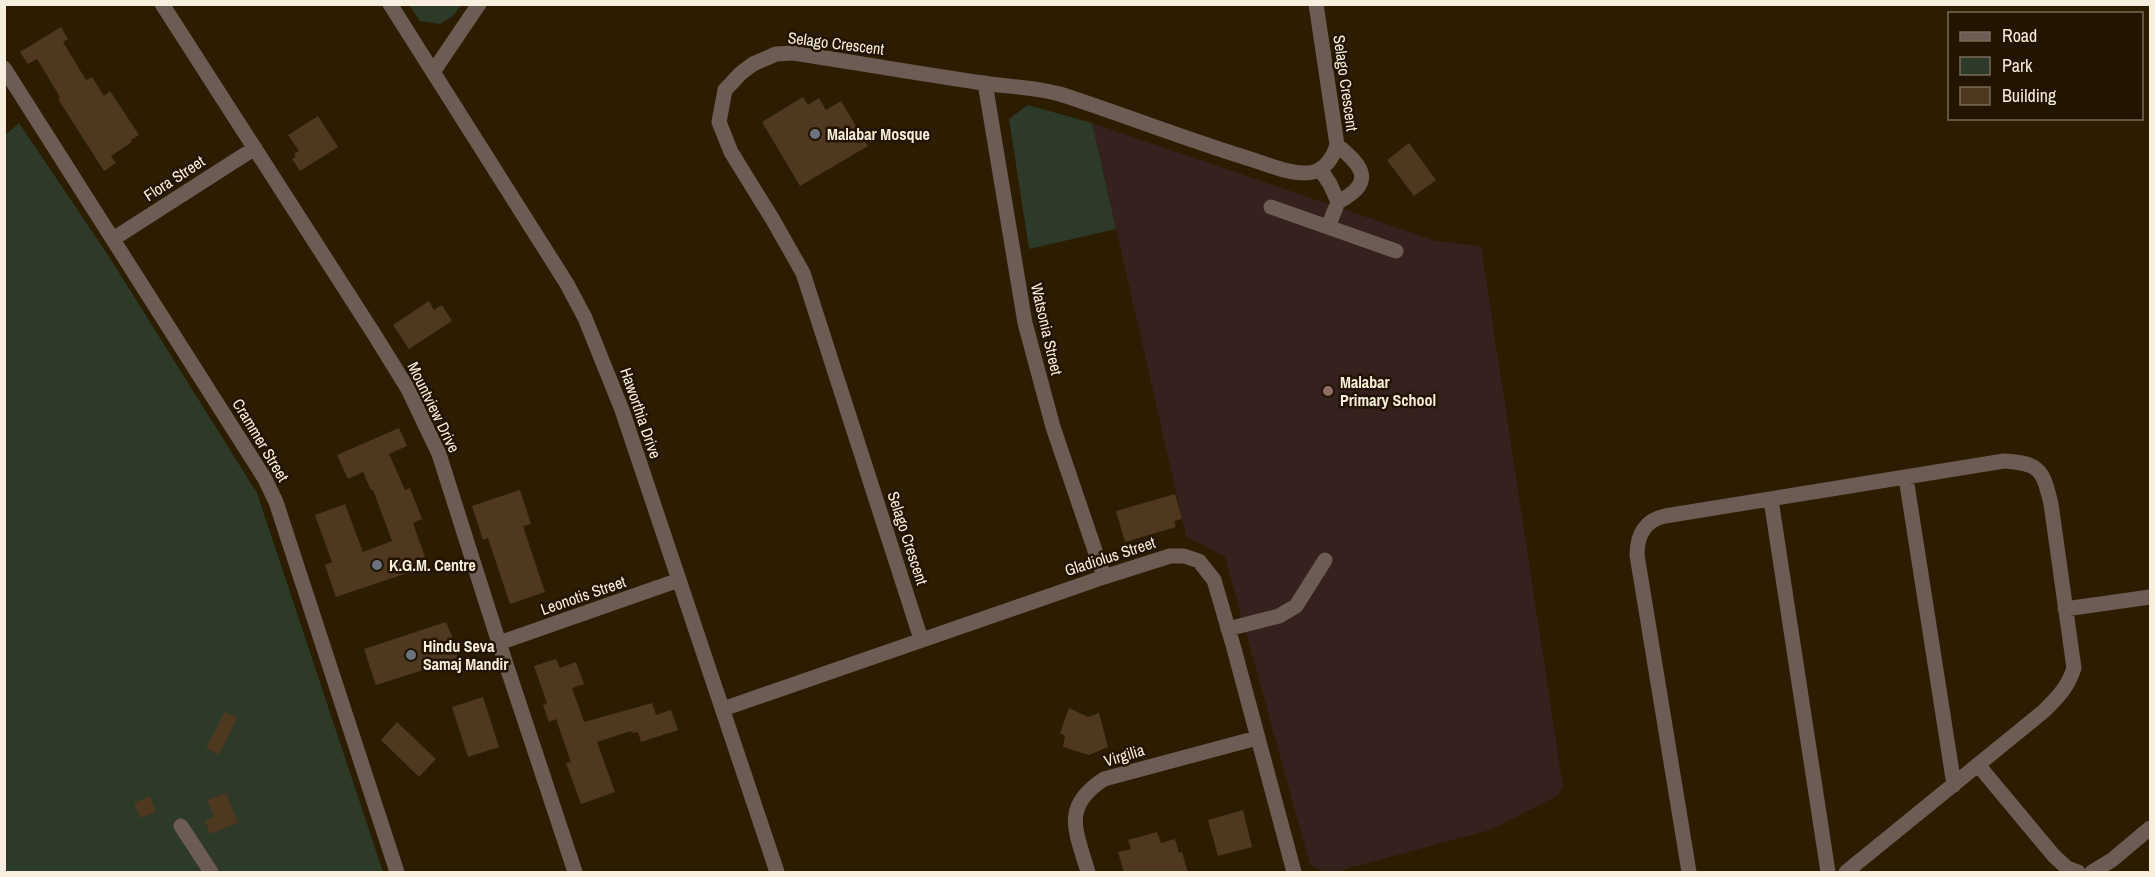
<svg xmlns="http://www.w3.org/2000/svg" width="2155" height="877" font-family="'Archivo Narrow',sans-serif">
<rect width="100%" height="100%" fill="#2c1d01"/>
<!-- education -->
<path fill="#35221e" d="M1092,123L1436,241L1481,246L1563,787L1557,796L1490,830L1334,872H1325L1310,865L1225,557L1186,536Z"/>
<!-- green -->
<path fill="#2c3a27" d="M409,5H461L453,16L440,24L420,21Z
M1028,105L1092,123L1116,229L1029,249L1009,119Z
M19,123L108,255L257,493L383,872H5L4,136Z"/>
<!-- building -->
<path fill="#4e3820" d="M61,27L68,39L63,42L86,80L92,77L104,96L110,91L139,135L131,140L132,142L111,156L116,163L104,171L58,99L60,97L37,59L28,64L20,52Z
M803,97L808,105L819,98L826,110L841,101L868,146L800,186L762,122Z
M318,116L338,147L300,171L292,159L296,157L294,154L299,151L288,135Z
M1409,143L1436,180L1414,196L1387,160Z
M429,301L434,310L442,305L452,321L409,349L393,325Z
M399,428L407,446L389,454L405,490L410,488L422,519L413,523L428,566L336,597L325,565L332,562L315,515L345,504L363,552L392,541L373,490H371L363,472L348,479L337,455Z
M520,490L531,524L523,526L545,592L510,604L488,538L483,540L472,506Z
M1175,494L1182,519L1174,521L1176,527L1125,542L1116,511Z
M446,622L454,641L458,659L376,685L364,649Z
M556,659L560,668L576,662L584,684L572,688L584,722L652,703L656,715L671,710L678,730L641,742L638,732L632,733L631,731L597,742L615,792L581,804L566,763L571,762L556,719L549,722L543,705L547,703L534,666Z
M483,697L499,747L468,757L452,707Z
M1069,708L1088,717L1099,713L1108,747L1089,755L1063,747L1065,736L1060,733Z
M225,712L237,718L219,755L206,748Z
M397,722L436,759L419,777L381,740Z
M226,793L238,823L210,834L205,821L214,817L207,800Z
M150,796L156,812L140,818L134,803Z
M1243,810L1252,847L1218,856L1208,820Z
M1157,832L1161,843L1175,839L1179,853L1182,852L1188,873H1124L1118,852L1131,849L1128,840Z"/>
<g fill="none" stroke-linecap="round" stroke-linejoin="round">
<!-- minor -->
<path stroke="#6c5c53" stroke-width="15" d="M162,4L374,334L408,389L439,454L499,643L575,872
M390,4L567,284L585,318L622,410L777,872
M4,68L265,479L276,502L397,872
M433,72L479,4
M985,83L1025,323L1053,427L1104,577
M1337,145C1364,167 1375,183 1338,202
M1320,169L1330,184L1338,202L1328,227
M1271,207L1396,251
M113,239L255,148
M1906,478L1954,785
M1771,500L1828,872
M2065,609L2150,597
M1228,629L1279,616L1296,606L1325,560
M921,639L803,273L773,220L731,152L719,122L725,90L741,73L753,64L776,54L794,53C857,63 920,74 983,83C1010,87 1037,87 1063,95C1124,115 1183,138 1244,157C1264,163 1285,173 1306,173C1323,173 1332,160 1337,145L1316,4
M499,643L679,580
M723,709L1104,577L1170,556H1184L1199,561L1214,580L1233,645L1294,872
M1979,766L2054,856L2067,868L2078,872
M181,826L211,872
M1088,872C1076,831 1061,807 1104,779L1257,738
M1689,872L1637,555C1637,535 1645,520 1665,516L2004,461C2040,463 2043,470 2051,504L2074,668C2068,687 2058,697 2044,711L1846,872
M2092,872L2112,860L2150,828"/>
</g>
<!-- markers -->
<g fill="#6b7280" stroke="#221400" stroke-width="2">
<circle cx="815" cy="134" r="6"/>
<circle cx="377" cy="565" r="6"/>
<circle cx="411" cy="655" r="6"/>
</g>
<circle fill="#8d6e63" stroke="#221400" stroke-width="2" cx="1328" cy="391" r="6"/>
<g text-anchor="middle" stroke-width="5" stroke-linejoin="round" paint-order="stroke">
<!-- street labels -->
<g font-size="16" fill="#f7eedd" stroke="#221400">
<text transform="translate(836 43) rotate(7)" y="6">Selago Crescent</text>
<text transform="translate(1346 83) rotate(82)" y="6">Selago Crescent</text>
<text transform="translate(174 178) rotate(-33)" y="6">Flora Street</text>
<text transform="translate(1047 329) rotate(77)" y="6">Watsonia Street</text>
<text transform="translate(434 407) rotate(64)" y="6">Mountview Drive</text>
<text transform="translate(641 413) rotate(71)" y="6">Haworthia Drive</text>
<text transform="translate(261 440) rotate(59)" y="6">Crammer Street</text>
<text transform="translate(908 538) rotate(72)" y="6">Selago Crescent</text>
<text transform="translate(1110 556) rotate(-18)" y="6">Gladiolus Street</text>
<text transform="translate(583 595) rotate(-19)" y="6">Leonotis Street</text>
<text transform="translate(1124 755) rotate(-17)" y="6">Virgilia</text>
</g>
<!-- poi labels -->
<g font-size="16" font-weight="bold" fill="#f7eedd" stroke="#221400" text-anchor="start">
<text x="827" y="140">Malabar Mosque</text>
<text x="1340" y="388">Malabar<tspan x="1340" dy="18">Primary School</tspan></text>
<text x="389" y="571">K.G.M. Centre</text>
<text x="423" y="652">Hindu Seva<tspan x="423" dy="18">Samaj Mandir</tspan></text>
</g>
</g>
<!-- border -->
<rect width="2155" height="877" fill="none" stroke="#f7eedd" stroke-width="12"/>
<!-- legend -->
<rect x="1948" y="12" width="195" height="108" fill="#221400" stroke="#776b58" stroke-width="1.5"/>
<rect x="1960" y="32" width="30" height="9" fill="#6c5c53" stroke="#776b58" stroke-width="1.5"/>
<text x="2002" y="42" font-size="18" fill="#f7eedd">Road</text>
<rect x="1960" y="57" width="30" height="18" fill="#2c3a27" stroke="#776b58" stroke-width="1.5"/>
<text x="2002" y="72" font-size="18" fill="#f7eedd">Park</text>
<rect x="1960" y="87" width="30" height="18" fill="#4e3820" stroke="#776b58" stroke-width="1.5"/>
<text x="2002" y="102" font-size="18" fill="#f7eedd">Building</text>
</svg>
